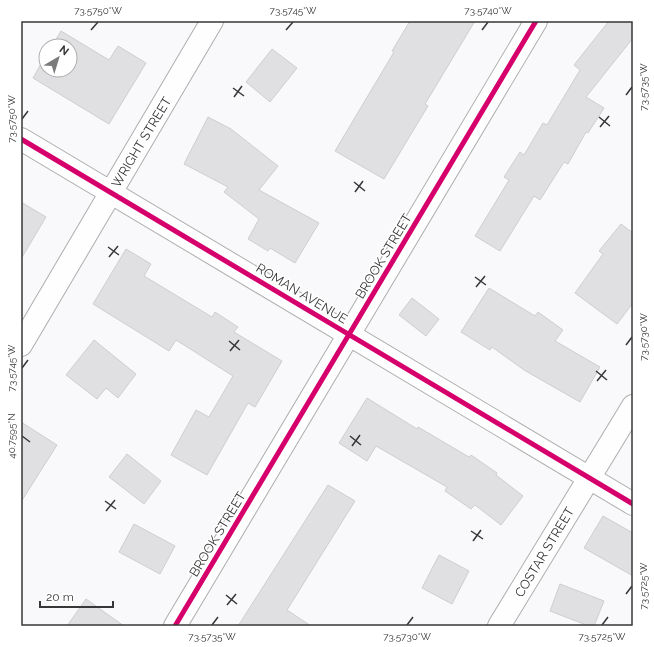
<svg xmlns="http://www.w3.org/2000/svg" width="654" height="647" font-family="Raleway,sans-serif">
<rect width="100%" height="100%" fill="#f9f8fa"/>
<!-- building -->
<path fill="#e0dfe1" stroke="#cfcecf" d="M410,21H475L425,104L428,106L384,179L335,151L394,52L392,51Z
M609,21H633V38L586,97L604,108L588,133L586,132L568,164L564,162L540,200L534,196L500,251L475,236L509,180L504,177L520,152L524,155L543,123L547,125L580,70L574,65Z
M61,31L109,60L118,46L146,63L109,124L33,78L46,55V70H70V46H52Z
M272,49L297,68L270,102L246,82Z
M208,117L231,129L278,166L259,190L319,223L295,263L270,248L268,251L248,239L259,219L224,192L228,187L184,164Z
M21,202L46,217L21,259Z
M621,224L633,233V303L617,324L575,293L603,254L599,251Z
M126,249L151,264L144,276L212,317L215,312L238,327L234,332L282,361L255,407L248,403L207,475L171,455L196,410L209,417L233,376L176,340L169,351L93,304Z
M489,288L535,316L538,312L563,330L555,341L600,367L580,402L524,370L492,347L490,350L461,332Z
M412,298L439,319L426,336L399,315Z
M94,340L136,374L118,398L106,388L97,399L66,375Z
M367,398L417,429L418,427L469,457L471,455L497,473L496,475L523,496L501,525L475,505L471,509L445,491L447,487L376,446L367,461L339,443Z
M21,422L57,445L21,502Z
M127,454L161,481L144,504L109,477Z
M328,485L355,501L287,610L311,626H238Z
M603,516L633,533V576L584,548Z
M134,524L175,546L160,574L119,552Z
M439,555L469,571L452,604L422,588Z
M560,584L604,601L594,626H589L550,611Z
M86,599L124,626H67Z"/>
<g fill="none" stroke-linecap="round" stroke-linejoin="round">
<!-- street casing -->
<g stroke="#aeaeaf" stroke-width="24">
<path id="street" d="M21,139L633,504
M21,345L212,21
M175,626L536,21
M499,626L633,406"/>
</g>
<!-- street -->
<use href="#street" stroke="#fefefe" stroke-width="22"/>
<!-- cycleway casing -->
<g stroke="#fff" stroke-width="8">
<path id="cycleway" d="M21,139L633,504
M175,626L536,21"/>
</g>
<!-- cycleway -->
<use href="#cycleway" stroke="#d6006c" stroke-width="5"/>
</g>
<!-- ticks -->
<path fill="none" stroke="#383738" stroke-width="1.5" d="M91,30L98,22M286,30L293,22M482,30L488,22M233,88L244,96M626,95L632,87M234,97L242,86M599,117L610,126M22,119L28,111M600,127L609,116M354,182L365,191M355,192L363,181M108,247L119,255M109,257L118,246M475,277L486,285M476,287L485,276M229,341L240,350M626,345L632,337M230,351L239,340M22,368L28,360M596,371L607,380M597,381L606,370M22,436L30,442M350,436L361,445M352,446L360,435M105,501L116,509M106,511L115,500M471,531L483,539M473,541L481,530M626,594L632,586M226,595L237,604M227,605L236,594M212,625L218,617M407,625L413,617M602,625L608,617"/>
<g text-anchor="middle" stroke-width="3" stroke-linejoin="round" paint-order="stroke">
<!-- street labels -->
<g font-size="13" fill="#383738" stroke="#fff">
<text transform="translate(141 142) rotate(-59)" y="5">WRIGHT STREET</text>
<text transform="translate(383 256) rotate(-59)" y="5">BROOK STREET</text>
<text transform="translate(302 293) rotate(31)" y="5">ROMAN AVENUE</text>
<text transform="translate(217 534) rotate(-59)" y="5">BROOK STREET</text>
<text transform="translate(544 552) rotate(-59)" y="5">COSTAR STREET</text>
</g>
</g>
<!-- border -->
<rect width="654" height="647" fill="none" stroke="#ffffff" stroke-width="44"/>
<!-- north arrow -->
<g transform="translate(58 58) rotate(38)"><circle r="19" fill="#ffffff" stroke="#afafaf"/>
<path d="M0-3L7 15L0 10L-7 15Z" fill="#7c7b7c"/>
<text y="-6" font-size="11" font-weight="bold" text-anchor="middle" fill="#383738">N</text>
</g>
<!-- scale -->
<path d="M40 601v6h73v-6" fill="none" stroke="#383738" stroke-width="2"/>
<text x="46" y="601" font-size="12" fill="#383738" stroke="#ffffff" stroke-width="3" paint-order="stroke">20 m</text>
<rect x="22" y="22" width="610" height="603" fill="none" stroke="#383738" stroke-width="1.5"/>
<g font-size="10" text-anchor="middle" fill="#383738">
<text x="98" y="14">73.5750°W</text>
<text x="293" y="14">73.5745°W</text>
<text x="488" y="14">73.5740°W</text>
<text transform="translate(643 87) rotate(-90)" y="4">73.5735°W</text>
<text transform="translate(11 119) rotate(-90)" y="4">73.5750°W</text>
<text transform="translate(643 337) rotate(-90)" y="4">73.5730°W</text>
<text transform="translate(11 368) rotate(-90)" y="4">73.5745°W</text>
<text transform="translate(11 436) rotate(-90)" y="4">40.7595°N</text>
<text transform="translate(643 586) rotate(-90)" y="4">73.5725°W</text>
<text x="212" y="640">73.5735°W</text>
<text x="407" y="640">73.5730°W</text>
<text x="602" y="640">73.5725°W</text>
</g>
</svg>
